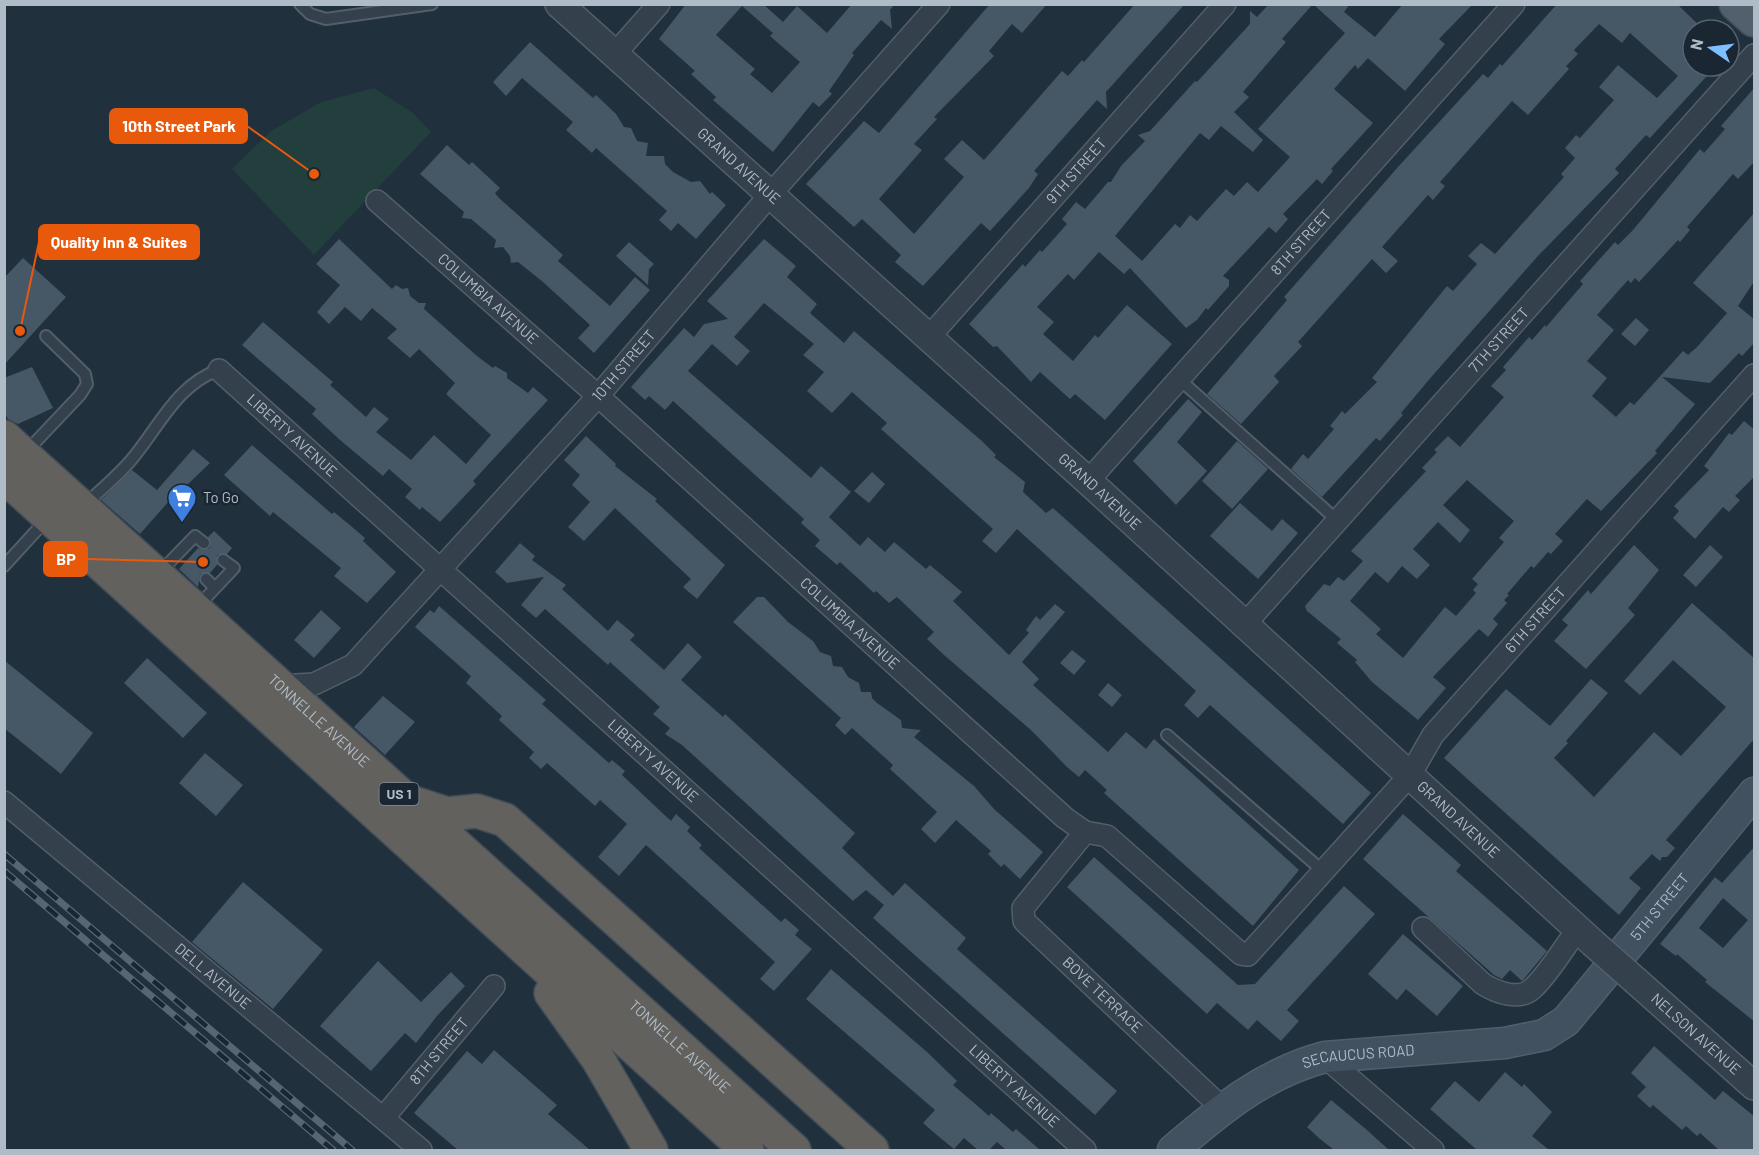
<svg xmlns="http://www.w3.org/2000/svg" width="1759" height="1155" font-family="Barlow,sans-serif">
<rect width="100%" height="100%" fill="#20303d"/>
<!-- green -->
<path fill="#223e3d" d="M374,88L413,113L431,132L314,255L232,169L271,131L321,102Z"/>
<!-- building -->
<path fill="#465766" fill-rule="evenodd" d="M686,4H763L783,22L797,6L827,33L852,4H895L890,10L892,29L881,20L852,53L854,55L829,91L832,94L819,107L813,102L773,152L713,100L716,97L691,74L695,71L659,39ZM742,6L773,33L770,36L800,62L772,93L750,74L755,69L716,35Z
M990,4H1047L1022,33L1012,24L989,51L994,56L934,117L937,119L914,144L922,150L879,199L914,234L964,177L944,159L962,140L984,160L1062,71L1068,76L1082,60L1084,62L1135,4H1185L1106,92L1107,109L1097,100L1034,171L1038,174L1029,188L990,231L981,223L923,286L895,262L901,255L862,219L854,227L806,184L864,121L879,133Z
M1269,4H1313L1282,39L1286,42L1243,92L1249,97L1234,112L1263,140L1253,152L1221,126L1209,140L1200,133L1115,236L1142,261L1175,224L1180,228L1190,215L1197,221L1226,189L1234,196L1247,182L1258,192L1290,157L1258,129L1345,33L1313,4H1350L1344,12L1375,37L1403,4H1473L1439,39L1445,44L1405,91L1368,58L1358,69L1355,65L1334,89L1373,123L1331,169L1333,171L1322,184L1317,179L1283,214L1288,219L1276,233L1269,227L1223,276L1229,280V286L1208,310L1206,308L1197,320L1186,328L1130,268L1124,274L1099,252L1074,280L1068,274L1037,307L1054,322L1043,334L1073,361L1095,335L1098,338L1127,305L1172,344L1105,420L1075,394L1070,399L1040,372L1031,382L997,346L993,347L969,324L1023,264L1025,267L1040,250L1042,252L1067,224L1062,219L1076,202L1085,209L1108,182H1111L1121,166L1145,141L1138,135L1150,131L1195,81L1197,82L1250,24V11L1257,17Z
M1557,4H1677L1704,30H1693V66H1716L1650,138L1646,135L1615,169L1619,173L1537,257L1433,375L1401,413L1403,415L1380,441L1376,438L1322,497L1291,469L1303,454L1308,459L1334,429L1330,426L1342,411L1345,414L1377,382L1372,378L1447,286L1453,291L1477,264L1468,256L1481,243L1495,254L1564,177L1561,174L1575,158L1565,148L1576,135L1580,138L1614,100L1599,87L1618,65L1657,98L1678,76L1630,33L1622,43L1599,24L1574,50L1578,54L1566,66L1569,69L1528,115L1512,101L1440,182L1445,186L1433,200L1428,195L1382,247L1398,261L1386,273L1372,259L1298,342L1302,346L1274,376L1279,382L1241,424L1207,394L1287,300L1284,297L1398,167L1483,74L1488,78L1500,64L1502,66Z
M530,42L593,98L596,95L616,114L624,127L631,128L637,141L648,143L646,156H664L665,164L673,172L691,182L700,181L710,194L712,192L726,205L696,239L678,223L671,231L659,220L667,211L596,148L592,153L566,130L573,122L522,78L506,96L493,82Z
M1755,87V161L1738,179L1733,174L1687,227L1690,230L1680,242L1678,240L1639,282L1635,278L1631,283L1628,280L1597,315L1614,330L1587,361L1607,378L1592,396L1616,417L1630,402L1634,405L1683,351L1688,355L1697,347L1727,313L1693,283L1755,212V280L1738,306L1755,320V342L1742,356L1739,353L1710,383L1662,377L1695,404L1655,451L1657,453L1601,511L1587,499L1555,534L1563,541L1551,554L1548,552L1534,568L1531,566L1507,594L1509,595L1504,600L1507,603L1493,619L1498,624L1488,637L1479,629L1433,677L1446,688L1418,720L1372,682L1355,662L1357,660L1337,643L1341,639L1307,611L1305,606L1324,584L1330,586L1338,577L1344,581L1363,561L1351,551L1426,471L1422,468L1437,452L1434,450L1448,436L1460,447L1504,397L1491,386L1506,370L1503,367L1529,337L1532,340L1545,325L1546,327L1583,284L1580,281L1615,242L1618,245L1633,230L1700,149L1704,153L1725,129L1721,126ZM1467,480L1514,521L1499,538L1504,542L1472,579L1478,584L1473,590L1476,593L1456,616L1445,607L1403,658L1376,634L1381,629L1350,601L1375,572L1388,583L1402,566L1417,579L1430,565L1413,549L1438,522L1460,543L1470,530L1443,505Z
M447,145L469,165L472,162L500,188L495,193L499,198L563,255L558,261L610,306L635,277L650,290L594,353L578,338L590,325L543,282L518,262L511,263L510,256L503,247L494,248L496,240L471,219L462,218L464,212L420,174Z
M339,239L392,289L396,285L402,289L408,288L410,296L419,303H426L424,309L477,356L493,368L495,366L507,373V378L528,393L533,387L548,400L473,481L476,484L440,522L422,507L420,510L405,497L412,489L389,469L383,476L340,440L312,414L316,409L242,345L263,322L333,382L330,385L366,417L374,407L389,419L376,432L411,460L434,435L466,464L491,435L446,394L455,383L419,349L410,358L387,338L397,329L372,308L361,321L345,307L329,324L317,312L340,285L316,264Z
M764,239L796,266L787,277L817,304L810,313L844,343L854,331L983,442L996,455L994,457L1025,482L1023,492L1046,513L1053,508L1371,793L1343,824L1210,705L1198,718L1184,705L1196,691L1017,529L996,553L982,541L993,529L881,429L887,423L852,392L832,413L807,391L824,372L803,355L814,344L764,303L734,337L750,351L737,366L712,344L688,371L811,478L821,466L851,492L829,517L860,546L868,537L885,552L894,542L926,569L930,565L962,592L953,601L1009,655L1029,633L1026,630L1036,616L1040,620L1055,604L1065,612L1022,662L1039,679L1033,685L1108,752L1126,732L1146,749L1154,739L1299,870L1253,926L1104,793L1107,790L1085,770L1079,777L1067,767L1032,731L944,655L927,639L934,632L897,597L889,603L876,591L874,593L840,562L837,565L815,546L820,540L801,523L804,519L673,401L665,410L649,396L645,400L631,387L684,328L694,337L704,324L728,319L707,301Z
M629,242L654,264L649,269L648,285L616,256Z
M23,258L66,297L4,365V278Z
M1636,318L1649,330L1635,346L1621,334Z
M32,367L53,408L18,424L8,419L4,412V378Z
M1188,399L1202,412L1177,442L1207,471L1176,505L1133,461Z
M1744,421L1755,430V476L1735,496L1740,500L1729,512L1723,507L1695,539L1673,518L1679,511L1674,506L1709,470L1704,466L1729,433L1732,435Z
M586,436L616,464L615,466L657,499L655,501L725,565L697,599L683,587L691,579L615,508L584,541L568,527L590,502L572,485L580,475L564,460Z
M1237,441L1268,469L1232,509L1202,481Z
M252,445L332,514L334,512L351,526L365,538L363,541L396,572L367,603L334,576L341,568L273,512L270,516L224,475Z
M193,449L210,463L186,486L184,484L140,534L101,500L132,470L157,490Z
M872,472L885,484L869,503L854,491Z
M1240,503L1272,531L1282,519L1298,533L1258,579L1210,536Z
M214,531L232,548L227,554L217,555V565L210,573L200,574L198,587L179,569L198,548L204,550L210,548L211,543L208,537Z
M520,543L535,556L532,560L566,585L562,589L608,631L617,620L635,635L630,640L664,670L688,643L702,657L681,680L723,717L725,714L855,833L842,848L893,896L905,883L966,938L957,949L1117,1091L1095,1115L873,918L884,905L866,890L853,901L682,745L665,734L670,728L653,714L660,707L610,662L608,665L545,609L536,618L521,605L544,577L507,583L495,572Z
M1634,545L1659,570L1628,608L1635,615L1586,669L1554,641L1568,625L1562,620L1588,590L1591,594Z
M1710,545L1723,557L1696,587L1683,575Z
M757,597H764L788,622L813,641L820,652L831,656L833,666L842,667L848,677L859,683L861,692H871L872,698L877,703L901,720L902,728L921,730L914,737L974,786L994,809L1043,852L1020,879L1004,864L1001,867L988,854L991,851L956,820L935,843L921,829L937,812L890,769L893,765L852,728L845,735L835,725L841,718L733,622Z
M1692,603L1755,659V738L1666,840L1675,848L1667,857H1662L1660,861L1652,854L1629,878L1641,888L1619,915L1444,758L1506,689L1550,726L1591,679L1608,693L1566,741L1568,743L1554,758L1594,797L1654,732L1681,756L1726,707L1673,660L1640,695L1624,681Z
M439,606L546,700L542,704L609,763L612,760L625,771L622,775L671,821L676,814L690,827L687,831L702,845L699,848L781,922L785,918L799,930L795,935L812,949L774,991L760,979L775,962L646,845L619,876L598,857L627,824L600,800L595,806L547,763L541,769L529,758L534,752L499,720L502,716L466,683L471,676L415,627L430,610L434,613Z
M321,610L341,628L314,658L294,640Z
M1072,650L1086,661L1074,675L1060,663Z
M147,658L207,713L183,738L124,683Z
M4,660L93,733L61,774L4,728Z
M1108,683L1122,695L1112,707L1098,695Z
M383,696L415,722L385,755L354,727Z
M205,753L243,785L216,816L179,783Z
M1403,814L1461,865L1456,871L1547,951L1524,979L1522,981L1510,970L1502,979L1494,975L1363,859Z
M1755,846V1022L1705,982L1707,980L1677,954L1676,956L1660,944L1715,877L1722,883ZM1723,898L1748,920L1723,948L1699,928Z
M1094,857L1238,985L1255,984L1344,886L1375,914L1287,1010L1299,1021L1281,1041L1257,1020L1248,1030L1217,1003L1207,1014L1067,887Z
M243,882L323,950L273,1009L192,942Z
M1403,934L1463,986L1437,1016L1406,989L1397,1000L1368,974Z
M378,961L421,1002L451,972L465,986L437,1016L416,1043L405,1033L371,1071L320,1026Z
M831,969L927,1052L957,1081L953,1085L973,1102L989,1116L991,1113L1013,1132L1016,1129L1040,1150H1006L997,1142L989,1150H978L964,1138L954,1149L938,1136L923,1123L935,1110L806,999Z
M1654,1046L1715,1100L1723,1091L1755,1117V1150H1719L1700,1133L1697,1136L1686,1126L1682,1130L1653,1105L1650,1108L1637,1096L1646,1087L1631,1073Z
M494,1050L557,1105L548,1114L590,1150H458L414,1113L467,1051L482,1064Z
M1505,1072L1522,1087L1524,1084L1552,1112L1532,1136L1549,1150H1477L1430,1109L1455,1081L1479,1102Z
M1331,1100L1367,1130L1389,1150H1334L1320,1139L1307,1127Z"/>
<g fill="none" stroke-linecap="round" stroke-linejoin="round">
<!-- service casing -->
<g stroke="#525f6a" stroke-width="14">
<path id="service" d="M300,4L310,14L326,19L432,4
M1179,379L1338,521
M26,452L80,395L87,384L85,374L46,336
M85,505C100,490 118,476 132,459C159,427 177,384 219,370
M4,566L47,519
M163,569L195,536L204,543
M206,579L215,588
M201,603L234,568L223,560
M1167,735L1324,872"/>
</g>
<!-- minor casing -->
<g stroke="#525f6a" stroke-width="24">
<g id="minor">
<path d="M614,55L659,4"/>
<path id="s1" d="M377,201L598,396L1065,818L1085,832L1107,836L1241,954L1248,955L1410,775L1433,735L1754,375"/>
<path id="s2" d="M929,337L1225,4"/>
<path id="s3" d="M219,370L1085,1150"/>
<path id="s4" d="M1088,481L1514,4"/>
<path id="s5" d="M1245,624L1754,55"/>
<path id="s6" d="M279,686L314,684L353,665L598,396L769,196L939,4"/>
<path id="s7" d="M4,802L421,1150"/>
<path id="s8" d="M1085,832L1023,908L1024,921L1222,1108"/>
<path d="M1423,928L1483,984C1496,992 1519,1001 1532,989C1548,975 1564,947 1578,929"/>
<path d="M1325,1057L1433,1150"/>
<path id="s9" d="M384,1117L494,986"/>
</g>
</g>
<!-- tertiary casing -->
<g stroke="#525f6a" stroke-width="30">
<g id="tertiary">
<path id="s10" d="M559,4L1088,481L1593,943"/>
<path id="s11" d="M1636,981L1754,1086"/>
</g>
</g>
<!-- secondary casing -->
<g stroke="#525f6a" stroke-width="33">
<g id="secondary">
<path id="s12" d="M1173,1150C1220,1110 1264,1073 1325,1057L1505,1043L1544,1035L1566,1021L1754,793"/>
</g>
</g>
<!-- primary casing -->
<g stroke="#404d58" stroke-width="36">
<path id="primary" d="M1736,4L1754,20"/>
</g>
<!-- trunk casing -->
<g stroke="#3f4c57" stroke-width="36">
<g id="trunk">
<path id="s13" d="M4,437L794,1150"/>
<path d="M4,476L747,1150"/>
<path d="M413,803L447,814L477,811L505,820L872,1150"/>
<path d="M551,993L598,1059L651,1150"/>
</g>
</g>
<!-- service -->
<use href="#service" stroke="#34414d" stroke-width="10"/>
<!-- minor -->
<use href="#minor" stroke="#34414d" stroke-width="21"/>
<!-- tertiary -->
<use href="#tertiary" stroke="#34414d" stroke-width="27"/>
<!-- secondary -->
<use href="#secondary" stroke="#425160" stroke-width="30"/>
<!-- primary -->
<use href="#primary" stroke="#52606d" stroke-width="33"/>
<!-- trunk -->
<use href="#trunk" stroke="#62615e" stroke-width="33"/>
<!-- rail casing -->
<g stroke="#566674" stroke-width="7">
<path id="rail" d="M4,854L352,1150
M4,871L333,1150"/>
</g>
<!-- rail -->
<use href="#rail" stroke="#1a2631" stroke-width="4.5" stroke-dasharray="14" stroke-linecap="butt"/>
<!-- tertiary-bridge casing -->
<g stroke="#525f6a" stroke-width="30" stroke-linecap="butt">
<path id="tertiary-bridge" d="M1593,943L1636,981"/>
</g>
<!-- tertiary-bridge -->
<use href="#tertiary-bridge" stroke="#34414d" stroke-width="27"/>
</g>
<!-- icons -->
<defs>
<g id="supermarket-pin" transform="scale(1.5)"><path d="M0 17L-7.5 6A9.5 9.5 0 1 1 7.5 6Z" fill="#3f7fe0" stroke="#1a2631"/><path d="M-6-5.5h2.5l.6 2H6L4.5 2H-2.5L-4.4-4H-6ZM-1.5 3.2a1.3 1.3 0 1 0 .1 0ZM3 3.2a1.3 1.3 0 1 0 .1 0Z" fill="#fff"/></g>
</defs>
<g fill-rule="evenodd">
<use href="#supermarket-pin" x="182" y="498"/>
</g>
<g text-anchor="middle" stroke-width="5" stroke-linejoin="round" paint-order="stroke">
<!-- shield labels -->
<rect fill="#1a2631" stroke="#828f9b" stroke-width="1.5" x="379.5" y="783" width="39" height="22" rx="4.5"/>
<g font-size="14" font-weight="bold" fill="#afbcc8">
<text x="399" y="799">US 1</text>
</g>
<!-- street labels -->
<g font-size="15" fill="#afbcc8" stroke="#1a2631">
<text dy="5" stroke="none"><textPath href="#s10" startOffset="242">GRAND AVENUE</textPath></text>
<text dy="5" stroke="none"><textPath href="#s2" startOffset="222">9TH STREET</textPath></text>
<text dy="5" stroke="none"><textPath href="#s4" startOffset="320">8TH STREET</textPath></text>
<text dy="5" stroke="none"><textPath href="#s1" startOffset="148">COLUMBIA AVENUE</textPath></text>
<text dy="5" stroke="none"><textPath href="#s5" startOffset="381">7TH STREET</textPath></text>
<text dy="5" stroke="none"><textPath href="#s6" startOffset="482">10TH STREET</textPath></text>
<text dy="5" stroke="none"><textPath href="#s3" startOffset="98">LIBERTY AVENUE</textPath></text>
<text dy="5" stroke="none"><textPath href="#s10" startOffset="728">GRAND AVENUE</textPath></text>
<text dy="5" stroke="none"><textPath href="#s1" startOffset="1599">6TH STREET</textPath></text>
<text dy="5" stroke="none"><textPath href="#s1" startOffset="634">COLUMBIA AVENUE</textPath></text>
<text dy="5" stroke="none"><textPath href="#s13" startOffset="424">TONNELLE AVENUE</textPath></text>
<text dy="5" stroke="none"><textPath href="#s3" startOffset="584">LIBERTY AVENUE</textPath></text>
<text dy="5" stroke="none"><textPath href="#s10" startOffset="1214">GRAND AVENUE</textPath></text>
<text dy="5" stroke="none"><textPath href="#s12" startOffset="574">5TH STREET</textPath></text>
<text dy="5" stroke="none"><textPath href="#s7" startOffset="272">DELL AVENUE</textPath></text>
<text dy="5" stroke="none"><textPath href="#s8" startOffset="219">BOVE TERRACE</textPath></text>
<text dy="5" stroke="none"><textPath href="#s11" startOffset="80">NELSON AVENUE</textPath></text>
<text dy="5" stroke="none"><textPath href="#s13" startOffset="910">TONNELLE AVENUE</textPath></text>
<text dy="5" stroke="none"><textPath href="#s9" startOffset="86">8TH STREET</textPath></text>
<text dy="5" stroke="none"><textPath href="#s12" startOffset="213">SECAUCUS ROAD</textPath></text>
<text dy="5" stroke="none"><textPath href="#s3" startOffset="1070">LIBERTY AVENUE</textPath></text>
</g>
<!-- poi labels -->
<g font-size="15" fill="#afbcc8" stroke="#1a2631" text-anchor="start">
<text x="203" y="503">To Go</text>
</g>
</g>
<!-- callouts -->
<path fill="none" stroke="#e8590c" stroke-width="2" d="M314 174L247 126M20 331L39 242M203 562L87 559"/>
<g fill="#e8590c" stroke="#1a2631" stroke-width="2">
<circle cx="314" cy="174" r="6"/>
<circle cx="20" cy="331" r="6"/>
<circle cx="203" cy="562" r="6"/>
</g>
<g fill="#e8590c" stroke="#e8590c" stroke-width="2">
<rect x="110" y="109" width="137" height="34" rx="6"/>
<rect x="39" y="225" width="160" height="34" rx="6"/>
<rect x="44" y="542" width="43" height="34" rx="6"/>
</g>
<g font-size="16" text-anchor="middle" font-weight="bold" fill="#fff">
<text x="179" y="132">10th Street Park</text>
<text x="119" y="248">Quality Inn &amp; Suites</text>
<text x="66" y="565">BP</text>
</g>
<!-- border -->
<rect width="1759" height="1155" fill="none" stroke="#afbcc8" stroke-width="12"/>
<!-- north arrow -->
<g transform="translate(1711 48) rotate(284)"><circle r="28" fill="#1a2631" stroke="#56626d" stroke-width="1.5"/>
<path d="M0-4.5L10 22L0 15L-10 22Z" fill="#7ebfff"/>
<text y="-9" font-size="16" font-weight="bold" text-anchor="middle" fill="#afbcc8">N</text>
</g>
</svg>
